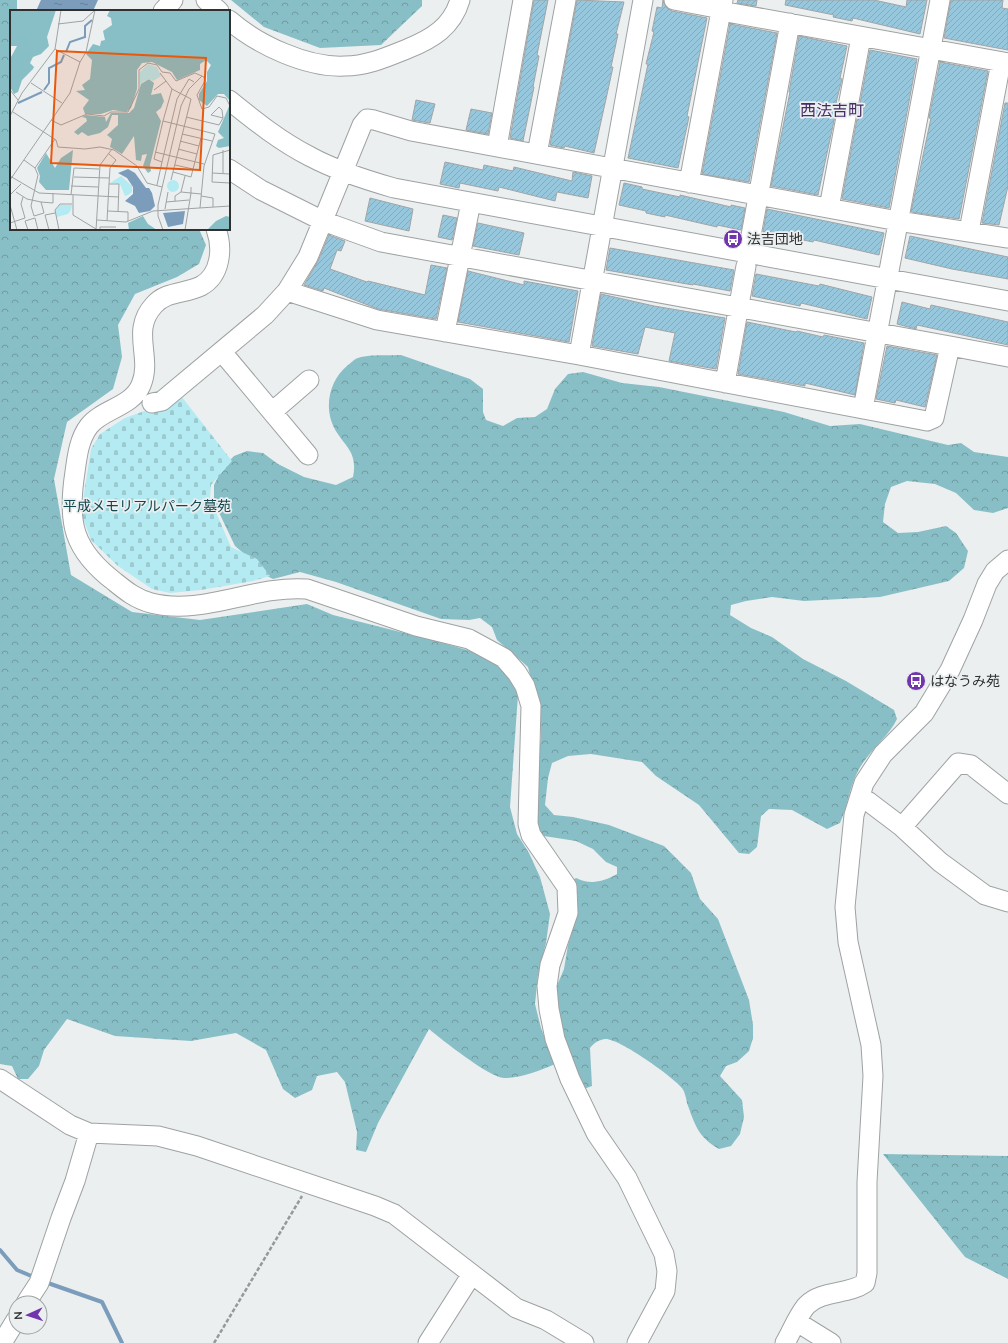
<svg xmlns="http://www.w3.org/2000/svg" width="1008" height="1343" font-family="Mulish,'Noto Sans JP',sans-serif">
<defs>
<pattern id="forest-crowns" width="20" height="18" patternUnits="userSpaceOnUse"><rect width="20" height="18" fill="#88bfc6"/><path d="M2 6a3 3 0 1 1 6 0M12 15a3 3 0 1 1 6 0" fill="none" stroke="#709ca1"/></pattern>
<pattern id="cemetery-stones" width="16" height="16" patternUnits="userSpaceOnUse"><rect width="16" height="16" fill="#b4ebf2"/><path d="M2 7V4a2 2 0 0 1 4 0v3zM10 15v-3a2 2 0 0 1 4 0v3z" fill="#9bcad0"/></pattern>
<pattern id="water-ripples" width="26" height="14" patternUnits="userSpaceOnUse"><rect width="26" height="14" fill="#7b9dbb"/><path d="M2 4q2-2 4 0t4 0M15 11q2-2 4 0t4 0" fill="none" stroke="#658199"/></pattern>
<pattern id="building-hatch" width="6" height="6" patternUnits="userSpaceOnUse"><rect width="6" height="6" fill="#97c7dc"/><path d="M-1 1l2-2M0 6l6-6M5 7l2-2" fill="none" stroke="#82abbd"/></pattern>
</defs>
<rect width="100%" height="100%" fill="#ebeff0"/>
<!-- forest -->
<path fill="url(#forest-crowns)" d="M0,0H17V11H11V229H199L206,245L199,264L177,277L135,294L118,325L122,357L113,389L67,422L54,479L71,575L132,612L200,620L307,604L333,615L436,641L481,654L507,673L518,695L510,807L517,834L529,853L540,877L550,914L546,943L538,975L535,1004L541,1028L555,1064C539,1071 521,1078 504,1078C490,1078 441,1039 429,1029L378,1123L366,1152L356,1150L357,1132L345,1082L337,1072L317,1076L312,1090L295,1098L283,1089L266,1050L236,1033L191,1041L115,1036L67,1019L44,1050L39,1066L28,1079H18L12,1066L0,1064Z
M231,0H422V6L381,45L320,48L264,27Z
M401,355L470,379L483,389V412L486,420L503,426L517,418L535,417L547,409L555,389L568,374L583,372L622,383L659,387L784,412L830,426L860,424L948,445L961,443L974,452L1008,457V508L993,513L974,510L956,493L935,484L907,481L891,487L885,504L883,522L898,533L918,532L946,526L956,533L968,551L964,568L949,581L880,597L804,601L772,597L746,601L731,605L730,615L751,628L772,637L803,659L846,681L894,710L897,719C890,735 867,753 858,771C849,788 848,806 840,823L827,829L792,810L769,809L761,816L757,847L749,854L739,853L699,805L656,776L642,762L591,754L568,756L552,763L548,778L545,805L554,815L573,817L609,825L664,846L691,873L700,899L718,919L726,940L749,1000L753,1025V1038L749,1051L737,1062L726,1066L720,1076L742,1100L744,1117L740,1134L731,1146L719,1149C698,1137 695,1125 687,1103C686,1098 685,1092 682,1088C673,1077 619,1038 605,1039C598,1040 594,1043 590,1048L592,1086L584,1089L560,1033L556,988L564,969L568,945L577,915L578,896L571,881L576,878C590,885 603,882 617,874V867L606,862L593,849L576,841L544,836L538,829L535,792L537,765L541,738V719L528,667L497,640L492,627L480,618L469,620L441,619L336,582L300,572L273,579L263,574L255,563L235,546L214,502V485L223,467L234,456L247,451L263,453L278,464L304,477L336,485L353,477C359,447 339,445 331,420C325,400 332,378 348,365C351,363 354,359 358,358C370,354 387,356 401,355Z
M883,1154L1008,1156V1279L965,1257Z"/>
<!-- cemetery -->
<path fill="url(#cemetery-stones)" d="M178,392L232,461L211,485L210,498L231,547L257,559L270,576L253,581L201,590L170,593L152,589L118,566L91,540L81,513L91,449L100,434L125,418L147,410Z"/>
<!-- water -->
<path fill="url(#water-ripples)" d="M41,0H98L93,11H36Z"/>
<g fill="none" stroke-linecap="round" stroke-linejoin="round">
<!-- stream -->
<path stroke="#7b9dbb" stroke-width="4" d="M0,1250L17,1270L36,1278
M45,1282L102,1302L122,1343"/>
</g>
<!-- building -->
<path fill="url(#building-hatch)" stroke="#a1a5a6" d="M534,0H548L537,55L539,56L533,87H534L523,141L510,138Z
M577,0L624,2L616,34H618L611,67H613L606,99L594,153L565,146L564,148L550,145Z
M663,0L667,8L672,11L707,18L687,116L689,117L678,168L628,158L648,64H646L654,32L652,31L657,7L662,8Z
M738,0H757L756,6L737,3Z
M786,0H874L906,7L907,0H927L920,34L853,18L852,21L833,17L834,15L785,5Z
M951,0H1003L1002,8L1008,9V50L944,38Z
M730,24L777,33L749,182L702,174Z
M799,36L847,46L840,78L842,79L834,111H836L835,116L818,195L771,186L790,92H789Z
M870,50L917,59L889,208L842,199Z
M940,62L988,71L959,219L911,212L931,118H929Z
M416,100L435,104L430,123L412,120Z
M1005,103H1008V186L999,225L982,223Z
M471,109L492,113L488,134L466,130Z
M445,162L483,170L484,165L513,171L514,167L572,181L573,172L592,176L588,198L557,192L555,201L499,187L498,191L460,183L459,188L440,184Z
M624,183L642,187V189L680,197V195L731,207V205L745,208L741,230L717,225V227L665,215V217L646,213V211L619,205Z
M370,198L413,209L409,231L365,221Z
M767,209L884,233L879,255L814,240L813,242L763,232Z
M443,215L457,218L452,240L438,237Z
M478,223L524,233L519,255L473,246Z
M329,235L345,241L341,251L337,250L330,269L367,282L368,281L425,295L431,265L447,268L436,319L378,309L324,288L323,291L304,285L318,261Z
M910,236L1008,257V279L952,269L905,258Z
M610,248L734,270L730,291L693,284V285L606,270Z
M468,271L524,285V281L578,291L569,342L458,322Z
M756,274L819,286L820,284L872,297L867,319L801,303L800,306L752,296Z
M601,294L654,306L725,318L716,369L669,361L675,333L645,327L638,354L592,346Z
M902,302L930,309L931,305L1008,322V345L917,325L916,329L897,324Z
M747,322L796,332L797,331L823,337L824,335L864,343L855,395L805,383V386L738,374Z
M887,346L937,355L925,407L896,400L895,403L876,399Z"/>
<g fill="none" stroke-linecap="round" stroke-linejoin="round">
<!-- minor casing -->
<g stroke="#9ea2a3" stroke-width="21">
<path id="minor" d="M206,0L219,11
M674,0L721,9
M163,11L173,0
M721,11L1008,63
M229,20C258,45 307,68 345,66C367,66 387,57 407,49C432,39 452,27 460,0
M229,100C255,121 281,142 311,157C337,171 366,180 394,188L1008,301
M497,147L523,0
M537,154L566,0
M229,169L261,190L323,221L381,242L950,346
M689,183L723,0
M829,208L861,37
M216,229C223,248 221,275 201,286C185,294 166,291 154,305C130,331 153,357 141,385C132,407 102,409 89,426C79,439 77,457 75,472C67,523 73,550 115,582C126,591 136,599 151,603C203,616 254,585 307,589L416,626L469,639L504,658L517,673L525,686L531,706L528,824L531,835L567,887L568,913L550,965L547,986L549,1009L555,1039L570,1079L596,1133L627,1178L664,1254L667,1271L665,1291L637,1343
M969,231L1001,62
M750,241L790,23
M287,291L377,320L579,355L643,0
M445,332L469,212
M222,352L308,455
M579,355L927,421L934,418L950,346L1008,357
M725,383L746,266
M152,403L162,401L265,315L287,291L308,257L362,125L367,119L374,120L411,131L898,221L1008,238
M863,409L940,0
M272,412L309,380
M860,797L869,802L902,827L940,862L985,895L1008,902
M902,827L958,763L971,765L1008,794
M0,1079L70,1125L89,1133L158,1136L197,1146L375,1206L394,1214L516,1308L546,1320L584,1343
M26,1303L39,1283L61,1218L75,1181L89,1133
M797,1322L831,1343
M2,1343L16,1320
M428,1343L472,1274
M785,1343C791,1333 799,1313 807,1305C822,1290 848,1295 865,1283L867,1273V1182L873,1076L871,1045L848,942L845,907L854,815L864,783L883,754L924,713L950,670L973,620L987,584L995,571L1008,560"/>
</g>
<!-- path -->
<path stroke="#969999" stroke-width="2.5" stroke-dasharray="4 2" stroke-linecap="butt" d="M214,1343L302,1196"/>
<!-- minor -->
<use href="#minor" stroke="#fff" stroke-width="19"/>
</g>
<!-- icons -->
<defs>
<g id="bus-disc" transform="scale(1)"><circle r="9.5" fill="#7236ac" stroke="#ebeff0"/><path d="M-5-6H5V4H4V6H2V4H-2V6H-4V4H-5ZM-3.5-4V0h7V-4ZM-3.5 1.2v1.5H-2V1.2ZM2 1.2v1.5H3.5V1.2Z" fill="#fff"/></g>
</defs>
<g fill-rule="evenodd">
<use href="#bus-disc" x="733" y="239"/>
<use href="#bus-disc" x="916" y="681"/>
</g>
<g text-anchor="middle" stroke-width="3.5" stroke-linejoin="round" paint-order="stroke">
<!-- poi labels -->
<g font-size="14" fill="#2f3131" stroke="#ebeff0" text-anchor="start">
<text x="747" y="244">法吉団地</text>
<text x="930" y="686">はなうみ苑</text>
</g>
<!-- park labels -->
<g font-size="14" fill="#14474d" stroke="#ebeff0">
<text x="147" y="511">平成メモリアルパーク墓苑</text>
</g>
<!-- quarter labels -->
<g font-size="16" fill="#472c66" stroke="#ebeff0">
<text x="832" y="116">西法吉町</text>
</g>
</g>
<!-- overview -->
<g transform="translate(10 10)">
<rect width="220" height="220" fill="#ebeff0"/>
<path d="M0,0H46L37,27L39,36L31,44L23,47L20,53L24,57L23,59L12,70L8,82L4,84L0,77V57L1,47L7,36H0ZM100,0H220V91L214,84H208L197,96L189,90V84L197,71V62L201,55L196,50L190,54V60L167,70L162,62L142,52L132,53L127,60V79L121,98L116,102L103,100L91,104H75L73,98L79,90L66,81L75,80L72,75L80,69L82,50L76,44L83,34L90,36L91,31L95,30L93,21L102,15L101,8L97,6ZM139,69L144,73L141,85L151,83L154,91L151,98L146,102L151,111L140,155L141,161L138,163L133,156L137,144L132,145L131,151L126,150L124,126L112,144L100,137L102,129L97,125L108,115V105H102L98,117L90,123L78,126L72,122L68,125L64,122L77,111L76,108L72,107L76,105L95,107L96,112L101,103H119L124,98L131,74ZM220,94V136L209,138L206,136L208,130L214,128L208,122ZM63,140L59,180H36L29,172L30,166L27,158L36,143L45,158L51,148ZM133,206L138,214L147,220H119L118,213ZM216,206L220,207V220H197L206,211Z" fill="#88bfc6"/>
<path d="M138,54L147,57L151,66L143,71L140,69L134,71L130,75V62Z" fill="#b4ebf2"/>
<path d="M111,166L122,176V182L118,185L115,186L110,174L100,173ZM157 176a6 6 0 1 1 12 0a6 6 0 1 1-12 0ZM49,195H62L61,200L58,204L47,207L45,201Z" fill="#b4ebf2"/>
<path d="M118,159L125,163L136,178H139L142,183L145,196L140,201L129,203L125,196L115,191L123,184V177L117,168L108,163ZM175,201L173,214L158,217L153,203Z" fill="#7b9dbb"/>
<path fill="none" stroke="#7b9dbb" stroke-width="2" d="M56,42L60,32L75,27V16L82,10M34,80L39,73V58L51,52L54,45M8,93L32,82"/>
<path fill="none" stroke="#a0a3a4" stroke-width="1" d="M48,14L73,11L85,0M45,39L70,52M150,63L162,79L181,89L161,170M21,73L52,93M162,79L153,111L205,124L194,156L190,198M0,80L8,90M144,80L156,71M3,102L46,130L48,137L75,139L90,137L104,140L127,156L137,173L152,177M0,106L12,83L45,39L51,0M176,107L209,115L213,108L212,100L209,97L201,105L213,108M41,110L51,115L77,104L94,106L101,102H118L129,79V60L138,53L147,55L152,62L160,63L166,71L185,63L194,67L195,71L187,85L192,99L199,97L207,86L216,88L220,96M172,124L202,131M170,131L189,136M168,139L187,144M220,140L203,145L202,172L220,173M145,142L194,154M99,144L106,150L100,158L99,174H109L108,202M14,150L25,158L28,165L21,196L24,206L34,203L31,192M152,152L167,89L179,69L184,72M165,155L183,159M25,158L45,129M163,162L181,167L191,128M202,163L220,164M213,163V140M0,166L29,183L109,187M64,167L99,168M0,170L60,83L70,52L76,42L85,0M147,175L152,152L144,149L153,111M61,176L88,177M6,182L17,189L31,192L43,193V183M171,182L181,183V177M0,185L11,174M61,185L64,158L89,159M63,185V205L86,219M191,186L203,188V197M165,191V186L171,182L175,166M156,192L179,190M0,195L7,220M155,199L158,182M98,201L118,202V211M87,210L116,212L143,201L220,196M97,211L99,174M0,213L15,208L11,194L13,187M18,220L15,211L25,208L28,220M39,220L35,205L45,203M49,220L45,200L50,194H62M86,220L90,155L102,139M90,220V217H106M153,220L148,206V195L171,96L179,79L192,66M175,220L181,183L191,184"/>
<path fill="#e8590c" fill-opacity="0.15" stroke="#e8590c" stroke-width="2" d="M47,41L196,48L190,160L41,153Z"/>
<rect width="220" height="220" fill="none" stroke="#2f3131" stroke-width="2"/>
</g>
<!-- north arrow -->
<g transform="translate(28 1315) rotate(267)"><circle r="19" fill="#ebeff0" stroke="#a0a3a4"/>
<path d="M0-3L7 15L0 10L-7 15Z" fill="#7236ac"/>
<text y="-6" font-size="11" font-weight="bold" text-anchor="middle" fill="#2f3131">N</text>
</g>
</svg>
